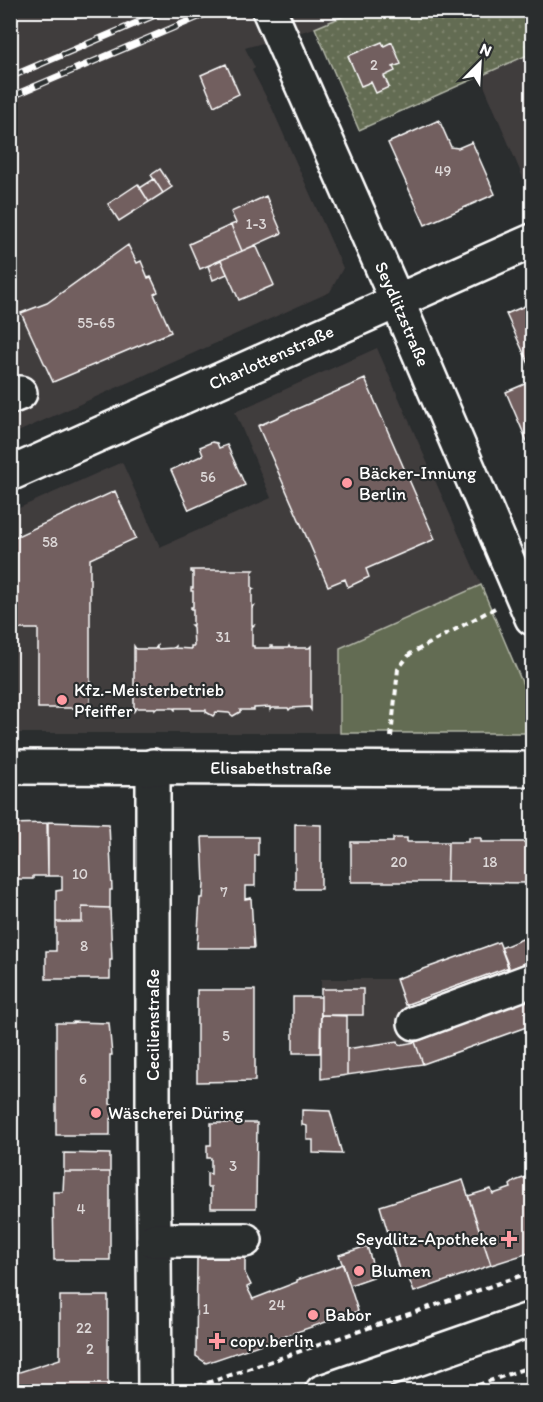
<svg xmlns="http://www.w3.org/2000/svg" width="543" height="1402" font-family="Itim,sans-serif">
<defs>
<pattern id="grass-dots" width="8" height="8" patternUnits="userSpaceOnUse" patternTransform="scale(1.5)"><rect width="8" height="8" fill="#646c52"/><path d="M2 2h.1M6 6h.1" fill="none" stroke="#7b826c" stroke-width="1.8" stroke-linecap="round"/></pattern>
</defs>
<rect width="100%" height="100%" fill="#2a2d2e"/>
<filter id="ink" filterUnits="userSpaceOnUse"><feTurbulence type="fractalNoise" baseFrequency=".0167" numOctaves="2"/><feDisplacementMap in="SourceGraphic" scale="12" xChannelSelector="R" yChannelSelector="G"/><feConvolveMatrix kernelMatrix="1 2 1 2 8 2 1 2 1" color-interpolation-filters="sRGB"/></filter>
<g filter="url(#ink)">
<!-- built -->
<path fill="#403c3d" d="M10,11H356L315,28L245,48L255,68L252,70L271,106L343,268L330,292L11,435Z
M532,53V199L480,76Z
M377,348L481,585L340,648V733H11L10,512L122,462L160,547L271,498L235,412Z
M532,934V1025L423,1064L321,1079V979H396L502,948Z"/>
<!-- grass -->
<path fill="url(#grass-dots)" stroke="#b2b6a8" stroke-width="1.5" d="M356,11H532V53L359,130L315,28Z"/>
<!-- park -->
<path fill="#646c52" stroke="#b2b6a8" stroke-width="1.5" d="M481,585L532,706V733H340V648Z"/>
<!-- building -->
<path fill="#725f5f" stroke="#fff" stroke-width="1.5" d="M382,42L384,46L392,42L401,64L393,67L395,71L384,76L389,87L376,93L371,82L361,86L348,56Z
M226,64L239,94L214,106L201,75Z
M439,120L451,147L458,148L472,142L495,194L425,225L388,143Z
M160,169L172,187L163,193L151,175Z
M154,179L163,193L149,202L140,188Z
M138,184L149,202L119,221L108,204Z
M266,196L282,233L242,251L231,225L236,223L231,212Z
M231,225L242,251L200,269L189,244Z
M128,245L137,263L141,261L148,278L151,277L158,292L154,294L171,332L53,382L21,313L47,303Z
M256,245L274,285L239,300L221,260Z
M221,260L227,274L213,280L208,266Z
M532,303V371L506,314Z
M365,379L435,539L366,569L369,577L348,587L345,579L328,586L258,426Z
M532,381V453L506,392Z
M212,442L217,443L219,448L227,445L245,485L189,510L171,470L203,455L200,447Z
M115,491L136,538L90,559V708H38V629H10V537L13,538Z
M191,570H254L252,572V588L254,589L252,590V607L254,606L252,609V625H254L252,627V646H254V648H270V646H272V648H288L289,646L290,648H309L311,646V710L309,707L291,708L289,710L288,708H272L270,710V707L254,708V710H240V712L233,716L229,713L216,712L213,716L206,712V710H191V708H175V710L173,708H157L155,710V708H136L134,711V646L136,649H155L157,646V649L173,648L175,646V648L191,649V646H194L193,627L191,625H193V609H191V607H193V591H191V588H193V572H191Z
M48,822L109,824L112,890H110V908L82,907V922H56V891L62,890V876H48Z
M47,823L48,876H33V879H10V824Z
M295,824L321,825V889H295Z
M202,837H258V855H255V886H245V899L251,898L254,948H197L200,898H203L204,885Z
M393,838H407V842H448L447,882H351V842H393Z
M468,838H481V842H532V883L447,882L448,842H468Z
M82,907L110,908L112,960H110V979H46V951H56V922H82Z
M527,937L532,951V960L509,970L501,948Z
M499,942L509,967L405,1005L396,979Z
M10,986H17L16,1003H10Z
M321,989H363V1015H321Z
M197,990H255V1081L197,1082Z
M293,997H321L320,1053H293Z
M532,998V1025L423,1064L415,1042Z
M321,1015L347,1016V1075L321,1079Z
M73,1022L109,1023L112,1055H110V1104H112V1119H110V1135H56V1023H73Z
M398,1041L399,1045L415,1042L423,1064L347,1075V1049Z
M302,1110L330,1111L342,1154L313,1153V1140H307V1126L302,1125Z
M211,1123H257L256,1208H211V1187H207V1173L211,1174V1158H207V1145H211Z
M64,1153L110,1154V1172H64Z
M64,1172H110V1260H54L53,1192H63Z
M526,1177H532V1252L491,1265L468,1196L491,1189L493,1194L511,1188L510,1185L515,1181Z
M463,1180L491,1265L414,1292L406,1271L400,1273L380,1206Z
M367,1246L376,1276L350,1285L339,1255Z
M197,1258H245V1273L251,1285L247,1287L253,1299L297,1282V1280L343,1264L358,1311L206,1363L196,1356Z
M60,1296H108V1392H10V1375L60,1359Z"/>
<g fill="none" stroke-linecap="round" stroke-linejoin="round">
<!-- minor casing -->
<g stroke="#fff" stroke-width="38">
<g id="minor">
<path id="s1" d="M269,10L397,301L532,618"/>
<path d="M10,397L20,393"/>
<path id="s2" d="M10,474L532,241"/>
<path d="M153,766V1108L155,1392"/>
<path id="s3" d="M10,767L532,769"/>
<path d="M415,1023L532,980"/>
<path d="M154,1240H245"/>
</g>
</g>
<!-- major casing -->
<g stroke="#fff" stroke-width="38">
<path id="major" d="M322,1392L532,1319"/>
</g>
<!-- path -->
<path stroke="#fff" stroke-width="4" stroke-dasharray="6 4.5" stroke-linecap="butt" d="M391,737L398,669L410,654L495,608
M187,1390L532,1272
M458,1392L532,1366"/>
<!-- minor -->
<use href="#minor" stroke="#2a2d2e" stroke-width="33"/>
<!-- major -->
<use href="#major" stroke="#2a2d2e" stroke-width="33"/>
<!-- rail casing -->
<g stroke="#fff" stroke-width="7">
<path id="rail" d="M10,77L167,10
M10,97L215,10"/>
</g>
<!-- rail -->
<use href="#rail" stroke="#2a2d2e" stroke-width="4.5" stroke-dasharray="14" stroke-linecap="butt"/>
</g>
</g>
<!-- markers -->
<g fill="#ff9aa2" stroke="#2a2d2e" stroke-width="2">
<circle cx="347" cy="483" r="6"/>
<circle cx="62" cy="700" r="6"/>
<circle cx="96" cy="1113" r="6"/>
<path d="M506 1230h6v6h6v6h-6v6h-6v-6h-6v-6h6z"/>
<circle cx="359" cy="1271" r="6"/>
<circle cx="313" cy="1315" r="6"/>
<path d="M214 1332h6v6h6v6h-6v6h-6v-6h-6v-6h6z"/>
</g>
<g text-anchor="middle" stroke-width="4.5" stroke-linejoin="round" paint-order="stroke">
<!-- number labels -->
<g font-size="15" fill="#dcd7d7">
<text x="374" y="70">2</text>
<text x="443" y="176">49</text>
<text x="256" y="229">1-3</text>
<text x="96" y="328">55-65</text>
<text x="208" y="482">56</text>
<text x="50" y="547">58</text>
<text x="223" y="642">31</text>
<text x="399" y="867">20</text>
<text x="490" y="867">18</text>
<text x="80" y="879">10</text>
<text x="224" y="897">7</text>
<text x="84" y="951">8</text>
<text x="226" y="1041">5</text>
<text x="83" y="1084">6</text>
<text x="233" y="1171">3</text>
<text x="81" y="1214">4</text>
<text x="277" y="1310">24</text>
<text x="206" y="1314">1</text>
<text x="84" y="1333">22</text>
<text x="90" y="1354">2</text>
</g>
<!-- street labels -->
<g font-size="18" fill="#fff" stroke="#2a2d2e">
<text dy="6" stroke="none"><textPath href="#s1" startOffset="332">Seydlitzstraße</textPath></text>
<text dy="6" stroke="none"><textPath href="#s2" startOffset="286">Charlottenstraße</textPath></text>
<text dy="6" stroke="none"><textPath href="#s3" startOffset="261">Elisabethstraße</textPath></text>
<text transform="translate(153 1025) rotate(-90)" y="6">Cecilienstraße</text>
</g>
<!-- poi labels -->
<g font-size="18" fill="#fff" stroke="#2a2d2e" text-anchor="start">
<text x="359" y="479">Bäcker-Innung<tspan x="359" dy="21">Berlin</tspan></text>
<text x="74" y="696">Kfz.-Meisterbetrieb<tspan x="74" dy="21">Pfeiffer</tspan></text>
<text x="108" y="1119">Wäscherei Düring</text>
<text x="497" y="1245" text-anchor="end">Seydlitz-Apotheke</text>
<text x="371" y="1277">Blumen</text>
<text x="325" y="1321">Babor</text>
<text x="230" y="1347">copv.berlin</text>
</g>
</g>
<!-- margin -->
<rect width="543" height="1402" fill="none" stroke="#2a2d2e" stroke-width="36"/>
<rect x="18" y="18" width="507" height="1366" fill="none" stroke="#fff" stroke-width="2" filter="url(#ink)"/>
<!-- north arrow -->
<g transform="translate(480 63) rotate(24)" stroke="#2a2d2e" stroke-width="4.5" paint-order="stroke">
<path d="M0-4.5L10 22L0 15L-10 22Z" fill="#ffffff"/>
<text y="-9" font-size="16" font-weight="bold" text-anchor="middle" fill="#ffffff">N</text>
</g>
</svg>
